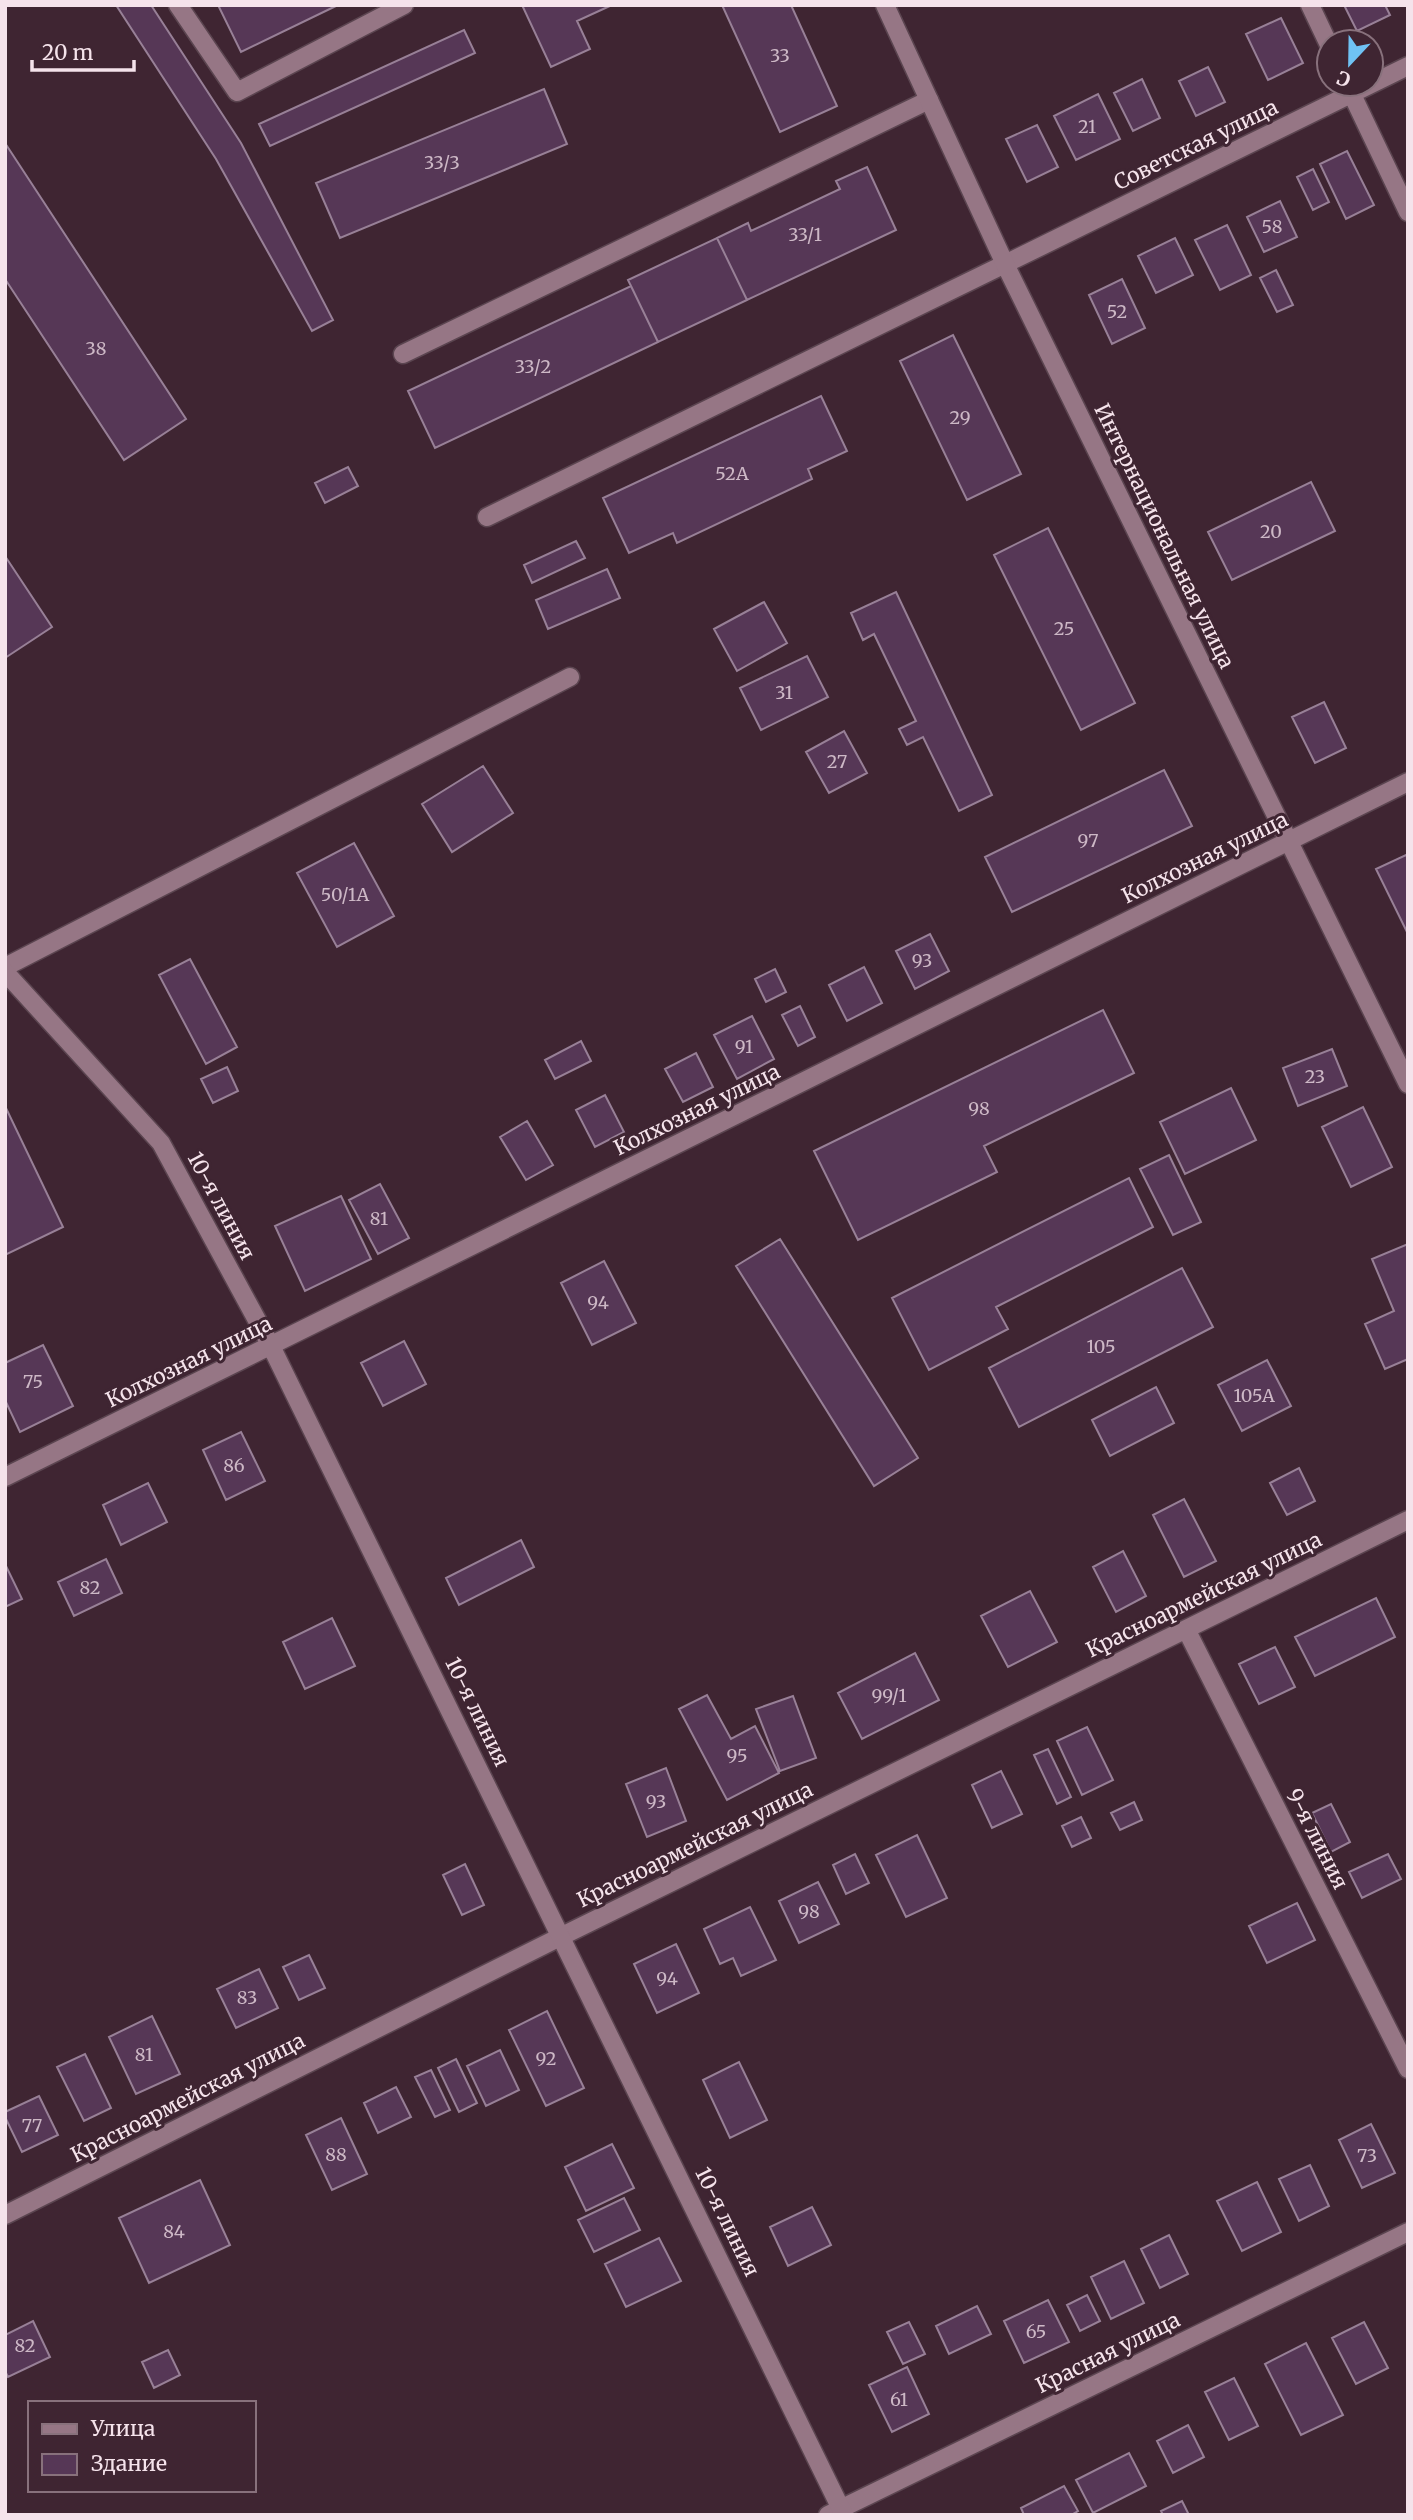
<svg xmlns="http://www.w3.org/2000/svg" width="1413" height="2520" font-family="Merriweather,serif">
<rect width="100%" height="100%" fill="#3f2532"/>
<!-- building -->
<path fill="#563756" stroke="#988097" stroke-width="2" d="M116,5H151L241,143L333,320L312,331L216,159Z
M218,5H338L241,52Z
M522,5H612L577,21L590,49L551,67Z
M722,5H791L837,106L780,132Z
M1344,5H1385L1390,15L1357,31Z
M1281,18L1303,63L1268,80L1246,34Z
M464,30L475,53L270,146L259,124Z
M1208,67L1225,102L1196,116L1179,81Z
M1142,79L1160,118L1133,131L1114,93Z
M544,89L567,144L340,238L316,183Z
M1098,94L1120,139L1076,160L1054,116Z
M1037,125L1058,167L1027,182L1006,139Z
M5,143L186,419L124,460L5,279Z
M1347,151L1374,205L1346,219L1320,164Z
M867,167L896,230L747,300L717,238L748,223L751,231L840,189L836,181Z
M1313,169L1329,202L1313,210L1297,177Z
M1280,201L1297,237L1264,252L1247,217Z
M1227,225L1251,275L1220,290L1195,240Z
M717,238L747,300L658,342L628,280Z
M1175,238L1193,275L1156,293L1138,256Z
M1276,270L1293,305L1277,312L1260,278Z
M1122,279L1145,328L1112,344L1089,295Z
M631,286L658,342L435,448L408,391Z
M953,335L1021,474L967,500L900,361Z
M821,396L847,451L808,469L812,479L677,543L673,533L629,553L603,498Z
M348,467L358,486L325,503L315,483Z
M1311,482L1335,531L1232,580L1208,532Z
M1048,528L1135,703L1081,730L994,555Z
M576,541L585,558L532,583L524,565Z
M5,556L52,627L5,658Z
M607,569L620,598L548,629L536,600Z
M896,592L992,795L959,811L923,737L907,745L899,729L916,721L874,634L863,640L851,613Z
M764,602L787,643L737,671L714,629Z
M807,656L828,697L761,730L740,688Z
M1324,702L1346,748L1315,763L1292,717Z
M844,731L867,773L829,793L806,752Z
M483,766L513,813L452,852L422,804Z
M1164,770L1192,826L1012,912L985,857Z
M354,843L394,916L337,947L297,873Z
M1406,855L1408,858V934L1376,869Z
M930,934L949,971L915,989L896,951Z
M190,959L237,1047L206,1064L159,975Z
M864,967L882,1003L847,1021L829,985Z
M775,969L786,992L766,1002L755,979Z
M800,1006L815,1037L798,1046L782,1015Z
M1103,1010L1134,1073L984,1146L997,1172L858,1240L814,1151Z
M752,1016L774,1059L737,1079L714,1035Z
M581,1041L591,1061L555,1079L545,1060Z
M1332,1049L1347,1086L1298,1106L1283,1068Z
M696,1053L713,1087L683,1102L665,1069Z
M227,1067L238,1091L213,1103L201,1079Z
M1231,1088L1256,1140L1185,1174L1160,1122Z
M605,1095L624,1132L595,1147L576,1110Z
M5,1106L63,1227L5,1255Z
M1363,1107L1392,1167L1351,1187L1322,1127Z
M527,1121L553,1165L526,1180L500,1137Z
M1169,1155L1201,1222L1173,1235L1140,1169Z
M1129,1178L1153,1227L996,1307L1008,1329L929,1370L892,1298Z
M380,1184L409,1238L378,1254L349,1200Z
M341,1196L371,1259L305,1291L275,1226Z
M780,1239L918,1458L874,1486L736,1266Z
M1408,1244V1359L1385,1369L1365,1324L1394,1311L1372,1259Z
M604,1261L636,1323L592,1345L561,1283Z
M1182,1268L1213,1327L1019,1427L989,1368Z
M404,1341L426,1384L383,1406L361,1363Z
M43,1345L73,1406L20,1432L5,1400V1363Z
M1267,1360L1291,1406L1242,1431L1218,1385Z
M1156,1387L1174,1423L1110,1456L1092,1420Z
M241,1432L265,1481L226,1500L203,1450Z
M1299,1468L1315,1501L1287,1515L1270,1483Z
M148,1483L167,1522L121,1545L103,1505Z
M1184,1499L1216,1561L1184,1577L1153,1515Z
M521,1540L534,1567L459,1605L446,1578Z
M1123,1551L1146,1596L1116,1612L1093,1567Z
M106,1559L122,1593L74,1616L58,1582Z
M5,1564L22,1599L5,1607Z
M1030,1591L1057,1642L1008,1667L981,1616Z
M1376,1598L1395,1637L1315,1676L1295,1637Z
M332,1618L355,1666L305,1689L283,1642Z
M1275,1647L1295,1687L1259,1704L1239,1664Z
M915,1653L939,1700L862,1739L838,1693Z
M707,1695L731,1739L755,1726L779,1773L727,1800L679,1709Z
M793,1696L816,1758L780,1771L756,1709Z
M1087,1727L1113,1780L1082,1795L1057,1741Z
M1048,1749L1071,1797L1057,1804L1034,1755Z
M666,1768L686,1821L647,1837L626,1784Z
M1001,1771L1022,1814L992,1828L972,1785Z
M1134,1802L1142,1820L1120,1830L1111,1813Z
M1331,1804L1350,1842L1331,1852L1312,1813Z
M1081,1817L1091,1838L1072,1847L1062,1826Z
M917,1835L947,1898L906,1917L876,1855Z
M855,1854L869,1883L846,1894L833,1865Z
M1388,1854L1401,1879L1362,1898L1349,1872Z
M465,1864L484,1905L462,1915L443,1875Z
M818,1882L839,1924L799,1943L779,1901Z
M1297,1903L1315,1940L1267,1963L1249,1926Z
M750,1907L776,1960L741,1976L733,1958L720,1964L704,1929Z
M676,1944L699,1993L657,2013L634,1964Z
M309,1955L325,1988L299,2000L283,1967Z
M259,1969L278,2008L236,2028L217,1989Z
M547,2011L584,2088L546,2106L509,2030Z
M152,2016L180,2074L136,2094L109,2037Z
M500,2050L519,2090L486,2106L467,2066Z
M85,2054L111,2108L84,2121L57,2067Z
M456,2059L477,2103L459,2112L438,2068Z
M739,2062L767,2120L730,2138L703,2080Z
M431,2070L450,2110L435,2117L415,2077Z
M396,2087L411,2117L378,2133L364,2103Z
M39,2096L58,2135L22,2152L5,2117V2112Z
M341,2118L367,2174L332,2190L306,2135Z
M1371,2124L1395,2173L1362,2188L1339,2140Z
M612,2144L634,2188L586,2211L565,2167Z
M1310,2165L1329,2206L1299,2221L1279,2179Z
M200,2180L230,2245L149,2283L119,2218Z
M1257,2182L1281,2232L1242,2251L1217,2201Z
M624,2198L640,2230L594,2252L578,2220Z
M812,2207L831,2245L788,2266L770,2227Z
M1169,2235L1188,2274L1160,2288L1141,2249Z
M659,2238L681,2281L626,2307L605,2264Z
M1124,2261L1144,2303L1111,2319L1091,2277Z
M1087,2295L1100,2321L1080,2331L1067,2305Z
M1048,2300L1069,2342L1024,2363L1004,2321Z
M977,2306L991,2334L949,2354L936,2326Z
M33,2321L50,2357L8,2377L5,2371V2335Z
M909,2322L925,2354L903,2364L887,2332Z
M1364,2322L1388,2368L1356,2384L1332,2338Z
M1306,2343L1343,2415L1301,2435L1265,2364Z
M168,2350L180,2375L154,2388L142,2362Z
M907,2367L929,2414L892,2432L869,2385Z
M1234,2378L1258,2426L1229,2440L1205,2392Z
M1188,2425L1204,2457L1173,2473L1157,2441Z
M1129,2453L1146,2486L1093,2513L1076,2480Z
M1064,2486L1078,2511L1071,2515H1024L1021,2508Z
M1182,2501L1189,2515H1163L1161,2511Z"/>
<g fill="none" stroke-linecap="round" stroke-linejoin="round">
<!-- lane casing -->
<g stroke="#5b4550" stroke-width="21">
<path id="lane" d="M178,5L237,92L404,5
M403,354L929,100
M487,517L1005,264"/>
</g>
<!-- street casing -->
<g stroke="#5b4550" stroke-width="21">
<path id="street" d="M1310,5L1329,45
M1347,84L1408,212
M1005,264L1408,66
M5,967L570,677
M1186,1629L1408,2069
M5,2215L562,1936L1408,1520
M828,2515L1408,2232"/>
</g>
<!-- secondary casing -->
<g stroke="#5b4550" stroke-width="21">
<path id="secondary" d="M885,5L1005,264L1408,1084
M5,972L161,1143L271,1346L844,2515
M5,1477L1408,782"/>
</g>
<!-- lane -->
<use href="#lane" stroke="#967685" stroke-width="18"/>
<!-- street -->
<use href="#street" stroke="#967685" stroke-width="18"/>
<!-- secondary -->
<use href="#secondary" stroke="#967685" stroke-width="18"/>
</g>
<g text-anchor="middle" stroke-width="6" stroke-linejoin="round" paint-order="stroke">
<!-- number labels -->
<g font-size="18" fill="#cdb8c6">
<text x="780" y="62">33</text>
<text x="1087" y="133">21</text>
<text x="442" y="169">33/3</text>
<text x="1272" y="233">58</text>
<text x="805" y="241">33/1</text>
<text x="1117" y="318">52</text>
<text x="96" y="355">38</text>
<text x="533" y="373">33/2</text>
<text x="960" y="424">29</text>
<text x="732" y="480">52А</text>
<text x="1271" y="538">20</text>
<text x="1064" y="635">25</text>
<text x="784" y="699">31</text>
<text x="837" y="768">27</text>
<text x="1088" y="847">97</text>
<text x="345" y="901">50/1А</text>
<text x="922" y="967">93</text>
<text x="744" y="1053">91</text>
<text x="1315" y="1083">23</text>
<text x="979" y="1115">98</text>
<text x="379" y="1225">81</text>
<text x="598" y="1309">94</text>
<text x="1101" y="1353">105</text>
<text x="33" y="1388">75</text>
<text x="1254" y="1402">105А</text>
<text x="234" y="1472">86</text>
<text x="90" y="1594">82</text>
<text x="889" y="1702">99/1</text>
<text x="737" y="1762">95</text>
<text x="656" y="1808">93</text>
<text x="809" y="1918">98</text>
<text x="667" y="1985">94</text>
<text x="247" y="2004">83</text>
<text x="144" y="2061">81</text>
<text x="546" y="2065">92</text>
<text x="32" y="2132">77</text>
<text x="336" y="2161">88</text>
<text x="1367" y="2162">73</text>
<text x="174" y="2238">84</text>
<text x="1036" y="2338">65</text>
<text x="25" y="2352">82</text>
<text x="899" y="2406">61</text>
</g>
<!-- street labels -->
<g font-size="21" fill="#f5e3eb" stroke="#3f2532">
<text transform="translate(1196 145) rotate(-26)" y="7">Советская улица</text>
<text transform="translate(1164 536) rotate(64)" y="7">Интернациональная улица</text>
<text transform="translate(1205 858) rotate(-26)" y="7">Колхозная улица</text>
<text transform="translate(697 1110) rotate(-26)" y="7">Колхозная улица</text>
<text transform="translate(221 1206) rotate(62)" y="7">10-я линия</text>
<text transform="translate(189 1362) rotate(-26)" y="7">Колхозная улица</text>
<text transform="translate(1204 1595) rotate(-26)" y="7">Красноармейская улица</text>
<text transform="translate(477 1712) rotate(64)" y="7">10-я линия</text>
<text transform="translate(1317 1839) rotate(63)" y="7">9-я линия</text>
<text transform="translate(695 1845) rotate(-26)" y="7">Красноармейская улица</text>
<text transform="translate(188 2098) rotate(-27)" y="7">Красноармейская улица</text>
<text transform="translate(727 2222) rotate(64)" y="7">10-я линия</text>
<text transform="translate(1108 2353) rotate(-26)" y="7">Красная улица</text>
</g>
</g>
<!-- border -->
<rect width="1413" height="2520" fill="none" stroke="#f5e3eb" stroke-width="14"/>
<!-- legend -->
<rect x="28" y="2401" width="228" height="91" fill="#3f2532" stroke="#88717c" stroke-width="2"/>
<rect x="42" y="2424" width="35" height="10" fill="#967685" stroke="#88717c" stroke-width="2"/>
<text x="91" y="2436" font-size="21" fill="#f5e3eb">Улица</text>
<rect x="42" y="2454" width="35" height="21" fill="#563756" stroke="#88717c" stroke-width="2"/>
<text x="91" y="2471" font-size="21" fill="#f5e3eb">Здание</text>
<!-- north arrow -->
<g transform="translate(1350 63) rotate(202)"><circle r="33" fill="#3f2532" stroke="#88717c" stroke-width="2"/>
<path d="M0-5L12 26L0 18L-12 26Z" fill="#6fc2f4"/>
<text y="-10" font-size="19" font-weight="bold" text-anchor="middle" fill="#f5e3eb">С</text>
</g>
<!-- scale -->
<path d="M32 60v10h102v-10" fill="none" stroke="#f5e3eb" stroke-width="3.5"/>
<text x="42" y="60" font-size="21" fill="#f5e3eb" stroke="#3f2532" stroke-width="5" paint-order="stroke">20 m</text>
</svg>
